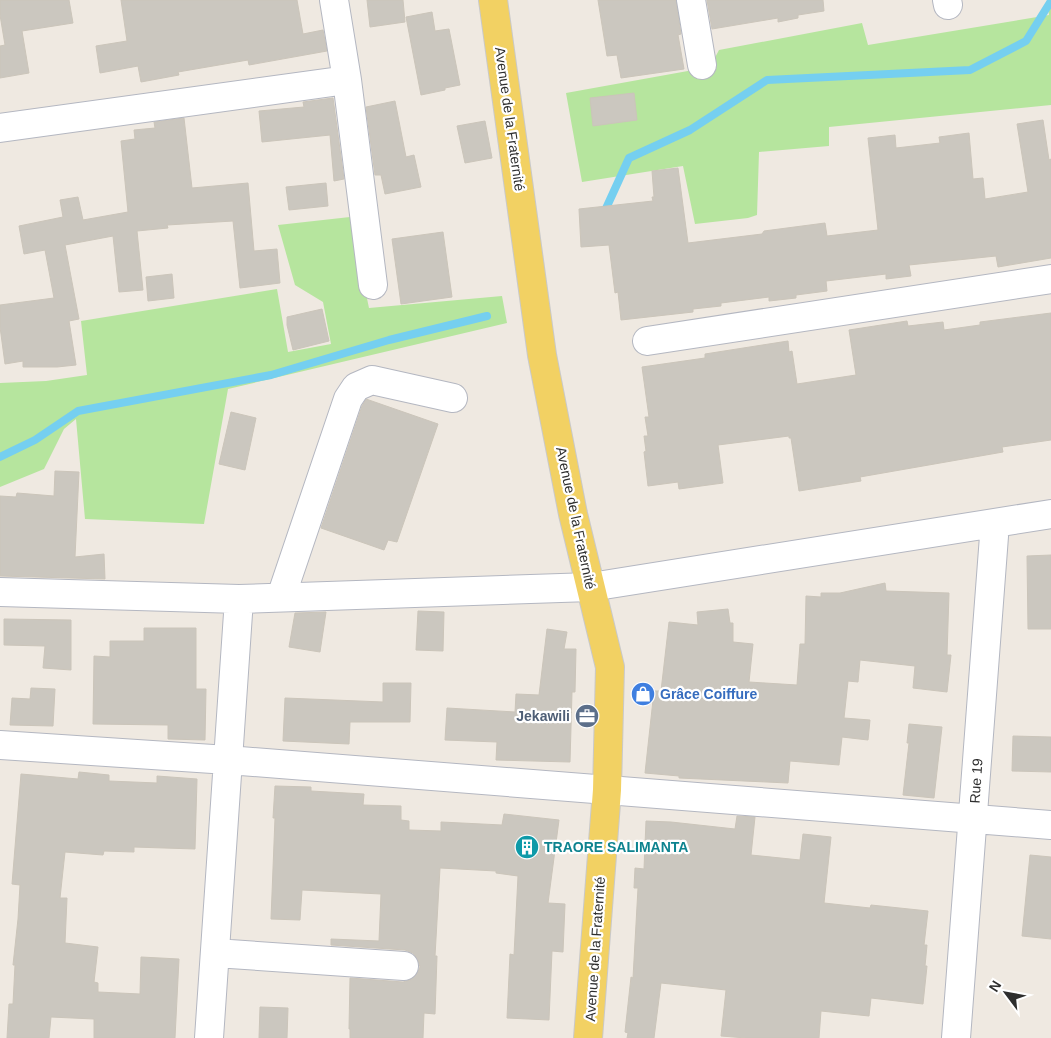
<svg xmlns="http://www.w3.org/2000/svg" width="1051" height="1038" font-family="Helvetica,sans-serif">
<rect width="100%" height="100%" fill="#efe9e1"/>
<!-- green -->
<path fill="#b6e59e" d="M1047,0H1051V105L829,127V146L759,152L757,215L748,218L695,224L683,166L582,182L566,93L710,67L719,50L862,23L868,45L1049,15Z
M350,217L369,308L502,296L507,323L228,389L204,524L85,519L76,419L64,429L44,469L0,487V383L46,381L87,375L81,321L277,289L288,352L331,344L323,302L295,285L278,225Z"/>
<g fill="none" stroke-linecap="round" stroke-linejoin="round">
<!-- stream -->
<path stroke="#75cff0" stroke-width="8" d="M603,215L629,158L690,130L767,80L970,70L1026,41L1051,1
M0,457L35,440L78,411L271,375L389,340L487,316"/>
</g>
<!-- building -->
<path fill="#cbc7bf" stroke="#cbc5ba" d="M0,0H69L73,23L22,31L29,73L0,78V46L5,45L0,15Z
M121,0H297L303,34L323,30L327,51L249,65L248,60L178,72L179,75L141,82L138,66L100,73L96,46L127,41Z
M367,0H403L405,22L370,27Z
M598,0H676L681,34L678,35L684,69L621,78L617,55L607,56Z
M707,0H823L824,11L798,15V18L778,22V18L712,29Z
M432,12L435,31L449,29L460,85L445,88V90L421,95L406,17Z
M634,93L637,120L593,126L590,98Z
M333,98L344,179L334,181L330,135L262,142L259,111L304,107L303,102Z
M395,101L406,157L414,155L421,187L385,194L381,175H375L366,107Z
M184,118L192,188L248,183L254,251L277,249L280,283L240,288L233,221L167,225L168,228L137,231L143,290L119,292L113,236L65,245L79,319L69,321L76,365L57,367H23V361L5,364L0,327V305L54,298L45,250L24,254L19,226L63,217L60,200L78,197L83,220L128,212L121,141L135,139L134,130L155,128L154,122Z
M1043,120L1049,160L1051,159V258L998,267L996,256L909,265L911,276L886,279V274L826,281L827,291L796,295V298L769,301V297L721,303V306L693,309V312L621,320L618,292L615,293L609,245L581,247L579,209L653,201L652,197H654L652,171L678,168L688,243L762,234L764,231L825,223L827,236L878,230L868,138L895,135L896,148L940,143L939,137L969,133L973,179L983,178L985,199L1028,192L1017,124Z
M485,121L492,158L465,163L457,126Z
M326,183L328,206L289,210L286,187Z
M443,232L452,297L401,304L392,239Z
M172,274L174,298L148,301L146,277Z
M322,309L329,341L293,350L287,325V317Z
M1051,313V440L1002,447L1003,452L860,477L861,481L799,491L791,438H789V436L718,445L723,483L679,489L678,482L648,486L644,452L646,451L644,436H648L645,417H649L642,367L705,358V354L788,341L789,352L792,351L797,384L856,375L849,330L907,321L908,326L943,322L944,330L980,325V322Z
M366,399L438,424L397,542L388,540L384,550L321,528L362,406Z
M231,412L256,418L245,470L219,464Z
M55,471L79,472L75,557L104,554L105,579L0,576V496L16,497L17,493L54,496Z
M1051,555V629H1028L1027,556Z
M885,583L886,591L949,593L947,655H951L947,692L913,688L915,666L860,660L858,682L848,681L844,718L870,720L868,740L842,737L839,765L790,761L788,783L679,778V776L645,773L654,691H661L669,622L698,625L697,612L728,609L730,623H733V642L753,644L749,682L797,685L800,644H805L806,596L821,597V593H840Z
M418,611L444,612L443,651L416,650Z
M326,612L320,652L289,647L295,613Z
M4,619L71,620V670L43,668L45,646L4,645Z
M144,628H196V689H206L205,740L168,739V725L93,724L94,656L110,657V641H144Z
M547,629L567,632L564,649H576L575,692H572L570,762L496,760L497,742L445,740L447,708L515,712L516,694L539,695Z
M383,683H411L410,722H350L349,744L283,741L285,698L383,702Z
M31,688L55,689L53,726L10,725L12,698L30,699Z
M909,724L942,727L934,798L903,795L909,743H907Z
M1013,736L1051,737V772L1012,771Z
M79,772L109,775V781L157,783V776L197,779L195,849L134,847V852L104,851L103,855L65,852L60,898H67L65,943L98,947L94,982L98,983V992L140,994L141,957L179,959L175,1038H94V1019L51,1017L49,1038H7L9,1004H13L15,965H13L18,919L20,885L12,884L21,774L78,779Z
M275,786L311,787V791L364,794L363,805L401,806V820L409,821V830L441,831V822L502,825L504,814L559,820L548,903L565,904L563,952L552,951L549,1020L507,1018L510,954L514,955L518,876L496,873V871L440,868L435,956H437L435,1014L424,1013L423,1038H350V1029H349L350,978L403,982L410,980L417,974L420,967L418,960L413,953L405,950L331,945V939L379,941L381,894L302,890L300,920L271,919L275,818H273Z
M737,816L755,817L751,855L800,860L803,834L831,837L824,903L870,908L871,905L928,911L924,945H927L925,966H927L923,1004L871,998L869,1016L821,1011L819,1038H746L721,1036L726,990L661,983L654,1038H627L628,1033L625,1032L631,977L633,978L638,888H634L635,868L644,869L646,821L671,822L735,829Z
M1030,855L1051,857V939L1022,936Z
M260,1007L288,1008L287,1038H259Z"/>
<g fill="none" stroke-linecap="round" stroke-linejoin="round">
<!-- minor casing -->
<g stroke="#b4b7c1" stroke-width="30">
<path id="minor" d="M334,0L347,80L373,285
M691,0L702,65
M947,0L948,5
M0,128L347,80
M647,341L1051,279
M0,592L239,599L591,587L1051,514
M281,597L348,399L356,387L372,380L453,398
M0,745L228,760L1051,825
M215,953L404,966
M209,1038L239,599
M956,1038L995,523"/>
</g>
<!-- major casing -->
<g stroke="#c9c9c9" stroke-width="30">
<path id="major" d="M493,0L542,355L573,514L610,667L607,790L588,1038"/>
</g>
<!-- minor -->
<use href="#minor" stroke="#fff" stroke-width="28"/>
<!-- major -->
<use href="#major" stroke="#f2d163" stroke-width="28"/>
</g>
<!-- icons -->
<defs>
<g id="shop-disc" transform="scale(1.25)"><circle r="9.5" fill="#3f7fe0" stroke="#fff"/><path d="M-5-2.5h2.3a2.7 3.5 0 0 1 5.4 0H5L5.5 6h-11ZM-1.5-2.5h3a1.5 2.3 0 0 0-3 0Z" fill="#fff"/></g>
<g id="office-disc" transform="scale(1.25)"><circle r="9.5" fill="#5c6f8a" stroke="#fff"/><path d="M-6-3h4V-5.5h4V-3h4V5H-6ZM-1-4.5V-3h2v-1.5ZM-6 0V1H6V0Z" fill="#fff"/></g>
<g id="building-disc" transform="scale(1.25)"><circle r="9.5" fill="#0f9aa8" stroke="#fff"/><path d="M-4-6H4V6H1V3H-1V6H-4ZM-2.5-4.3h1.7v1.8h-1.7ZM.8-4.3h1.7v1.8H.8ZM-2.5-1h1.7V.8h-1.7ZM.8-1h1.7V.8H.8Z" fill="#fff"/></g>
</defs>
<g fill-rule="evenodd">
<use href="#shop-disc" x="643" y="694"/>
<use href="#office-disc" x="587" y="716"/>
<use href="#building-disc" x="527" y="847"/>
</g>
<g text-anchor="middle" stroke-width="4.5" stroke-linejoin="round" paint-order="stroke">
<!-- street labels -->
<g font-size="14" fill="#2e2e2e" stroke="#fff">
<text transform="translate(510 119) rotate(82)" y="5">Avenue de la Fraternité</text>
<text transform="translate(576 518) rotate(78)" y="5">Avenue de la Fraternité</text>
<text transform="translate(976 781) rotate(-86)" y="5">Rue 19</text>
<text transform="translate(595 949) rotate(-86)" y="5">Avenue de la Fraternité</text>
</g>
<!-- shop labels -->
<g font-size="14" font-weight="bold" fill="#366cbe" stroke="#fff" text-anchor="start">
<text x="660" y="699">Grâce Coiffure</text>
</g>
<!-- service labels -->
<g font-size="14" font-weight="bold" fill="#4e5e75" stroke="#fff" text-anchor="end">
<text x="570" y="721">Jekawili</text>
</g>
<!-- culture labels -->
<g font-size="14" font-weight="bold" fill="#0d838f" stroke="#fff" text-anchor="start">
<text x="544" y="852">TRAORE SALIMANTA</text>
</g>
</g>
<!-- north arrow -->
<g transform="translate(1006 993) rotate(302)" stroke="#ffffff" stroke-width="4" paint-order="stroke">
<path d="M0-4L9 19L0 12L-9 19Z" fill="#2e2e2e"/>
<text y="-8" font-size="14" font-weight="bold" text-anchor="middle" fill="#2e2e2e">N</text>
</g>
</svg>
